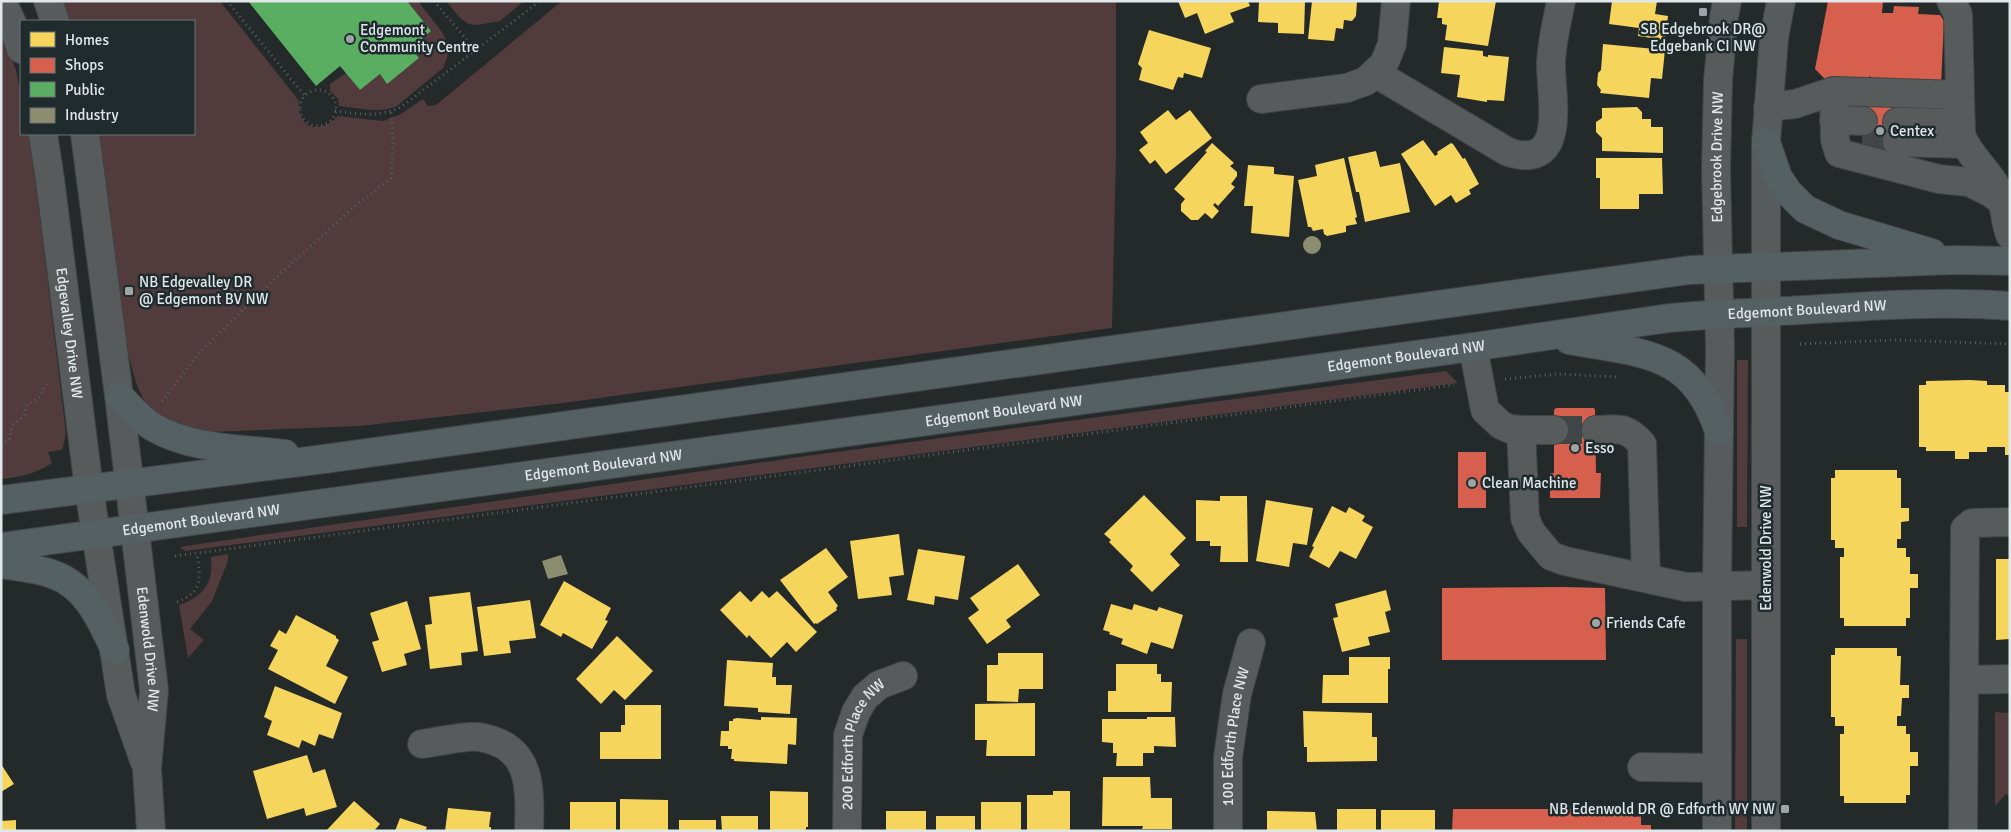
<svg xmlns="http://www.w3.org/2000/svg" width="2011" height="832" font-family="Signika,sans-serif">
<rect width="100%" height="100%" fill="#24292a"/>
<!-- green -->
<path fill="#513b3c" d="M59,1H220L299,101C296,129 321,135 338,116L383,121L401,114L423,99L428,106L436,105L562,1H1116V154L1112,328L563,403L360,426L210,432C188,428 160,423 146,403C126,373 122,306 117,269C111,224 103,179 96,134H194V21H66Z
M407,1H418L442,32L446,40L448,55L443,68L397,106C378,114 359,108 339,106L338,99L330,91V84L346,73L360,90L380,74L387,83L419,58L411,48L431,31Z
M446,1H524L500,21L478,25L469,24L461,19Z
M1,33L16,70L21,94V134H30L66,434L62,450L48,452L52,463C36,474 20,477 1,479Z
M1737,360H1748L1747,527H1737Z
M1446,371L1458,383L185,551L179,547L813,455Z
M228,554V561L212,601L190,629L204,640L188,658L179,605C203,596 214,584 211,557Z
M1736,639H1747V831H1735Z
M1995,712L2010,713V797L2006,794L1995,806Z"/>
<!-- homes -->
<path fill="#f6d55c" d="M1178,1H1248L1250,6L1230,13L1234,22L1205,34L1197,13L1185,18Z
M1259,1H1305L1304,34L1278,33V23L1258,22Z
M1312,1H1357L1356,16L1352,21L1344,20L1343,29L1336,28L1334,41L1308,39Z
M1439,1H1496L1488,46L1445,40L1447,25L1442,24V18H1437Z
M1612,1H1657L1655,14L1668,16L1665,40L1638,36L1639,28L1609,24Z
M1149,30L1211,48L1202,78L1184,73L1183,78L1178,77L1173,90L1139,80L1142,68L1138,64Z
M1603,44L1665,50L1662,79L1651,78L1649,98L1600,93L1601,90L1597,85L1598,73L1601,70Z
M1444,47L1483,51V56L1488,57V55L1509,57L1504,101L1487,100V102L1457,97L1460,75L1441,73Z
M1637,107L1642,112V119H1651V127H1663V153L1602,151V138L1596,132V122L1602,118V108Z
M1168,110L1176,120L1190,110L1212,138L1166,174L1155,160L1150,164L1139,150L1148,143L1140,132Z
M1423,140L1435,156L1438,154L1437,152L1451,143L1453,144L1463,159L1465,158L1479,184L1469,190L1471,194L1456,203L1451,195L1435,206L1401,154Z
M1212,143L1234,163L1230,166L1237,172V176L1231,184L1235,187L1218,206L1215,203L1213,205L1219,211L1212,219L1205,213L1198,220H1191L1181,211V204L1185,199L1174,189L1207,152L1205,151Z
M1376,151L1380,167L1400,163L1410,212L1365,222L1359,192H1356L1348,157Z
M1344,158L1357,217L1355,218L1357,224L1346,226V232L1327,236L1324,234L1323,229L1313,231L1311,227H1308L1298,180L1317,176L1315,165Z
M1596,158H1662L1663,194H1639V209H1600V178H1596Z
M1248,165L1274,167V174L1294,176L1289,237L1251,233L1253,206H1244Z
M1970,380L1987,381V385H2005V392H2010V455H2005V447H1987V452H1969V459H1955V451H1926V447H1919V385H1926V381Z
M1835,470H1897V478H1901V508H1909V521L1901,522V539H1897V548H1906V557H1910V574H1918V588H1910V618H1906V626H1844V618H1840V557H1844V548H1835V540H1831V478H1835Z
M1144,495L1186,538L1170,554L1180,565L1152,592L1130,570L1133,566L1109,542L1111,540L1104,534Z
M1220,496H1247L1248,562H1220L1221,546H1210V541H1196V500L1220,501Z
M1266,500L1313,508L1307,545L1293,543L1289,567L1256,561Z
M1332,506L1346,513L1349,507L1365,516L1362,521L1373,527L1356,559L1340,551L1329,568L1309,557L1314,547L1312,546Z
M899,534L904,575L889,577L892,595L858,599L850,541Z
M826,548L848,577L828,592L838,606L836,608L837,610L817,624L816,623L814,624L780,580Z
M918,549L965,556L958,600L935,596L934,605L907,600Z
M1996,559H2010V639L1996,640Z
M1018,564L1040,595L1006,620L1011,627L987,644L968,618L979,610L970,598Z
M564,581L611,608L605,620L608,621L592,649L563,633L561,637L540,625Z
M1386,590L1391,610L1385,612L1390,632L1368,637L1370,645L1342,652L1333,618L1338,617L1335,604Z
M740,591L751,602L762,591L769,598L777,591L817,632L796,652L787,642L771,658L749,635L747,638L720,610Z
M470,592L478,651L461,653L462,665L430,669L425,625L432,624L429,597Z
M530,600L536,638L509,641L511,653L484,656L477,607Z
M407,601L421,649L404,654L407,665L382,672L372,642L379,640L370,613Z
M1111,604L1132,610L1134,604L1157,611L1159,607L1183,615L1173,649L1151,642L1147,654L1121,644L1123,639L1109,634L1110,632L1103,630Z
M296,615L336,636V638L339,640L326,666L348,677L335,704L268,669L278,650L270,646L279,630L286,634Z
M617,636L653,671L625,700L614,690L601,704L576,679Z
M1835,648H1897V656H1901L1900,685H1909V698H1902L1901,716H1897V726H1906V734H1910V752H1918V766H1910V795H1906V803H1844V796H1840V734H1844V726H1835V717H1831V655H1835Z
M998,653H1043V689H1019L1018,702L987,701V665H998Z
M1349,657H1390V669H1388V703H1322L1323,675H1349Z
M727,660L773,663L772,677H776V685H792L790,714L758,712V708L724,706Z
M1116,664H1157V674H1161V682H1172L1171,712H1108V691H1116Z
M275,686L342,713L333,739L319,734L315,746L302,740L299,748L267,735L272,721L264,717Z
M1035,703V756H986L987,740H975V704Z
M625,705H661V759H600V732H621V725H625Z
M1303,711L1372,713V737H1377V761L1307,762V747H1304Z
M761,717L797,718L796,745L788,744L787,764L734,761V759H731L732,749H728V746H720L721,731H729V721H733V719L737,718L761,720Z
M1147,717H1175L1176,747L1154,746V753H1143V766H1116L1117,753H1113V743L1102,742V719H1147Z
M307,755L313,773L325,769L337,807L306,816L304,808L267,819L253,771Z
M1,764L14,784L1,792Z
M1103,777H1150L1151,798H1172V829H1142L1143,826H1102Z
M770,791L808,792V827H806V831H770Z
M1053,791H1070V831H1027V795H1053Z
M620,799L668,800V831H620Z
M354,801L380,824L374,831H326Z
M570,802H616V831H570Z
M981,802H1021V831H981Z
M448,808L491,812L489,827H491V831H445Z
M1337,809H1376V831H1337Z
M1381,810H1435V831H1381Z
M886,811H926V831H886Z
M1267,811L1315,812L1317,831H1267Z
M721,816H758V831H722Z
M936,816H975V831H936Z
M400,818L427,827L425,831H395Z
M16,820V831H1V821Z
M679,820H716V831H679Z"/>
<!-- shops -->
<path fill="#d6604d" d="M1828,1H1883L1882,13H1893L1894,6L1919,7L1918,14L1940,15L1944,21L1941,86L1880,87L1870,76L1862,83L1828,82L1815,69Z
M1865,94L1898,97L1896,153L1862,152Z
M1556,408H1594L1595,410L1596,473H1601L1600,498H1550V473H1554V410Z
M1458,452H1486V508H1458Z
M1564,587L1605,588L1606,660H1442V588Z
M1453,809H1633L1634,817L1641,816V825H1651V831H1452Z"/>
<!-- public -->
<path fill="#5aae61" d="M248,1H407L431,31L411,48L419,58L387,84L380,74L360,90L340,66L316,86Z"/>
<!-- industry -->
<path fill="#8c8c6e" d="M1303 245a9 9 0 1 1 18 0a9 9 0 1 1-18 0Z
M561,555L568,574L548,579L542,561Z"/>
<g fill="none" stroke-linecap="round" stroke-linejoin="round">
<!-- minor-tunnel -->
<path stroke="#404647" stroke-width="28" stroke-dasharray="28 14" stroke-linecap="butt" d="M1862,141L1897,142
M1554,430H1596"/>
<!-- minor casing -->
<g stroke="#3f4546" stroke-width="30">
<g id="minor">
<path d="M2,1L13,25L21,49"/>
<path d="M48,1L55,21"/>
<path d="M1951,1L1958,14L1961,135C1969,156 1988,170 1998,190C2006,205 2004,220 2010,235"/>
<path d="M1375,73L1508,152C1570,172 1550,94 1551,62C1552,41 1557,21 1561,1"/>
<path d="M1834,91L1835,140L1839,153L1939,179L1969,182L1991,193L2003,202"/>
<path d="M1261,99L1347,88L1366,81L1384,64L1392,44L1396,1"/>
<path d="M1768,107L1795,104L1834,91L1960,95"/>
<path d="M1834,120L1863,121"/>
<path d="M1897,122L1961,123"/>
<path id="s1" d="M43,134L50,179L89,489L121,695L144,760"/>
<path id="s2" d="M85,134L119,396L154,690L147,769L151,831"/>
<path d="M1897,142L1965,144"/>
<path d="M1473,347L1485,410L1501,425L1510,429L1521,430L1525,518L1531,532L1551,556L1565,561L1686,587L1766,585"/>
<path d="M1521,430H1554"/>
<path d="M1596,430C1618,429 1626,426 1642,444L1646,578"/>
<path d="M1965,680L2010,679"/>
<path d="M422,744C437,742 466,735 479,737C533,746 530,788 529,831"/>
<path d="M1642,767L1717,768"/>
<path id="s3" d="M847,831L848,735L856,712L865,697L879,685L903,676"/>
<path id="s4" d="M1228,831V757L1237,694L1251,643"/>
<path id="s5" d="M1717,831V585L1720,348L1716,169L1718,80L1724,17L1727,1"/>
<path d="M1766,831V142L1774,38L1781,1"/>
<path d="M1963,831L1965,529L1972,523L2010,522"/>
</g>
</g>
<!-- major casing -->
<g stroke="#3f4546" stroke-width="30">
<g id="major">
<path d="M1766,142L1778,177L1788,192L1805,209L1839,225L1932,253"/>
<path d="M1569,340C1642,354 1693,350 1719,432"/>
<path d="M119,396C130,407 140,419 153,427C189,449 244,449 285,454"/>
<path d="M1,500L324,459L1690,270L1955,260L2010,261"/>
<path id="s6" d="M1,547L1473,347L1662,319C1696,315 1730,314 1765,312C1847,308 1927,300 2010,306"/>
<path d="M1,564C17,567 36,568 52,574C86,585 101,620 115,650"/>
</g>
</g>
<!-- path -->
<path stroke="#5b5f60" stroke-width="3" stroke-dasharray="1 4" stroke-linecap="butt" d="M227,1L305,96
M434,1L476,51
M300 108a18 18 0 1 1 36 0a18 18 0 1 1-36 0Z
M335,111C360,114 379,118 401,107L540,1
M1800,344L1895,340L2010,344
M1505,379L1558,374L1618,377
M162,401L200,352L284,270L353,208L391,178L393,138L391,112
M1,445L9,440L13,425L24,416L27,404L39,398L48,380
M175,556L1454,385
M177,602C203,592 201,578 197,554"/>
<!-- minor -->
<use href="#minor" stroke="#575b5c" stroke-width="28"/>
<!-- major -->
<use href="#major" stroke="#556063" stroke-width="28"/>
</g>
<!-- markers -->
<g fill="#9ea5a6" stroke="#202b2e" stroke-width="2">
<rect x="1698" y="7" width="10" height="10" rx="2.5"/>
<circle cx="350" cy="39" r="5"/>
<circle cx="1880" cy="131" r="5"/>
<rect x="124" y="286" width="10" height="10" rx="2.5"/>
<circle cx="1575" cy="448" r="5"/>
<circle cx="1472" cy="483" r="5"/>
<circle cx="1596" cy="623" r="5"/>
<rect x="1780" y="804" width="10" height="10" rx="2.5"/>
</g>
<g text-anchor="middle" stroke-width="5" stroke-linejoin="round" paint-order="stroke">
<!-- poi labels -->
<g font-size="15" fill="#e0e8e9" stroke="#202b2e" text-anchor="start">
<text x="1703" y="34" text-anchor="middle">SB Edgebrook DR@<tspan x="1703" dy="17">Edgebank CI NW</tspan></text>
<text x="360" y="35">Edgemont<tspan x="360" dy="17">Community Centre</tspan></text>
<text x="1890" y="136">Centex</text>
<text x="139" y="287">NB Edgevalley DR<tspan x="139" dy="17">@ Edgemont BV NW</tspan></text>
<text x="1585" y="453">Esso</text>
<text x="1482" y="488">Clean Machine</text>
<text x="1606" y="628">Friends Cafe</text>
<text x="1775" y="814" text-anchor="end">NB Edenwold DR @ Edforth WY NW</text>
</g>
<!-- street labels -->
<g font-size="15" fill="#e0e8e9" stroke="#202b2e">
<text dy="5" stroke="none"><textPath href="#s5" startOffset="674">Edgebrook Drive NW</textPath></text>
<text dy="5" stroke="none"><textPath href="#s6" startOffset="1822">Edgemont Boulevard NW</textPath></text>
<text dy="5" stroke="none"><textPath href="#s1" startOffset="201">Edgevalley Drive NW</textPath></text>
<text dy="5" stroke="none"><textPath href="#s6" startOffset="1418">Edgemont Boulevard NW</textPath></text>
<text dy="5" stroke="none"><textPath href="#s6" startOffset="1012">Edgemont Boulevard NW</textPath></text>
<text dy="5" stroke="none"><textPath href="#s6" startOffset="608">Edgemont Boulevard NW</textPath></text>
<text dy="5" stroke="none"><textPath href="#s6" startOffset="202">Edgemont Boulevard NW</textPath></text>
<text transform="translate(1766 548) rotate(-90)" y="5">Edenwold Drive NW</text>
<text dy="5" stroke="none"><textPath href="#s2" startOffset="519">Edenwold Drive NW</textPath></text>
<text dy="5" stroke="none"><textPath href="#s4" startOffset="95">100 Edforth Place NW</textPath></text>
<text dy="5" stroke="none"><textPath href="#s3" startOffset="91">200 Edforth Place NW</textPath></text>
</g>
</g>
<!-- border -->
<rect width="2011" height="832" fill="none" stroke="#e0e8e9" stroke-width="5"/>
<!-- legend -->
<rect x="20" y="20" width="175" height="115" fill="#202b2e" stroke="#6d7779"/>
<rect x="30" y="32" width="25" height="15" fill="#f6d55c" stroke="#6d7779"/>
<text x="65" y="45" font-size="15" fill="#e0e8e9">Homes</text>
<rect x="30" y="58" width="25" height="15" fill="#d6604d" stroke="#6d7779"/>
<text x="65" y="70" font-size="15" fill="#e0e8e9">Shops</text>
<rect x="30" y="82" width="25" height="15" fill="#5aae61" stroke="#6d7779"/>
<text x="65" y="95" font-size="15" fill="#e0e8e9">Public</text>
<rect x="30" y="108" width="25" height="15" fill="#8c8c6e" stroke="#6d7779"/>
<text x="65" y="120" font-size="15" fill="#e0e8e9">Industry</text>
</svg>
